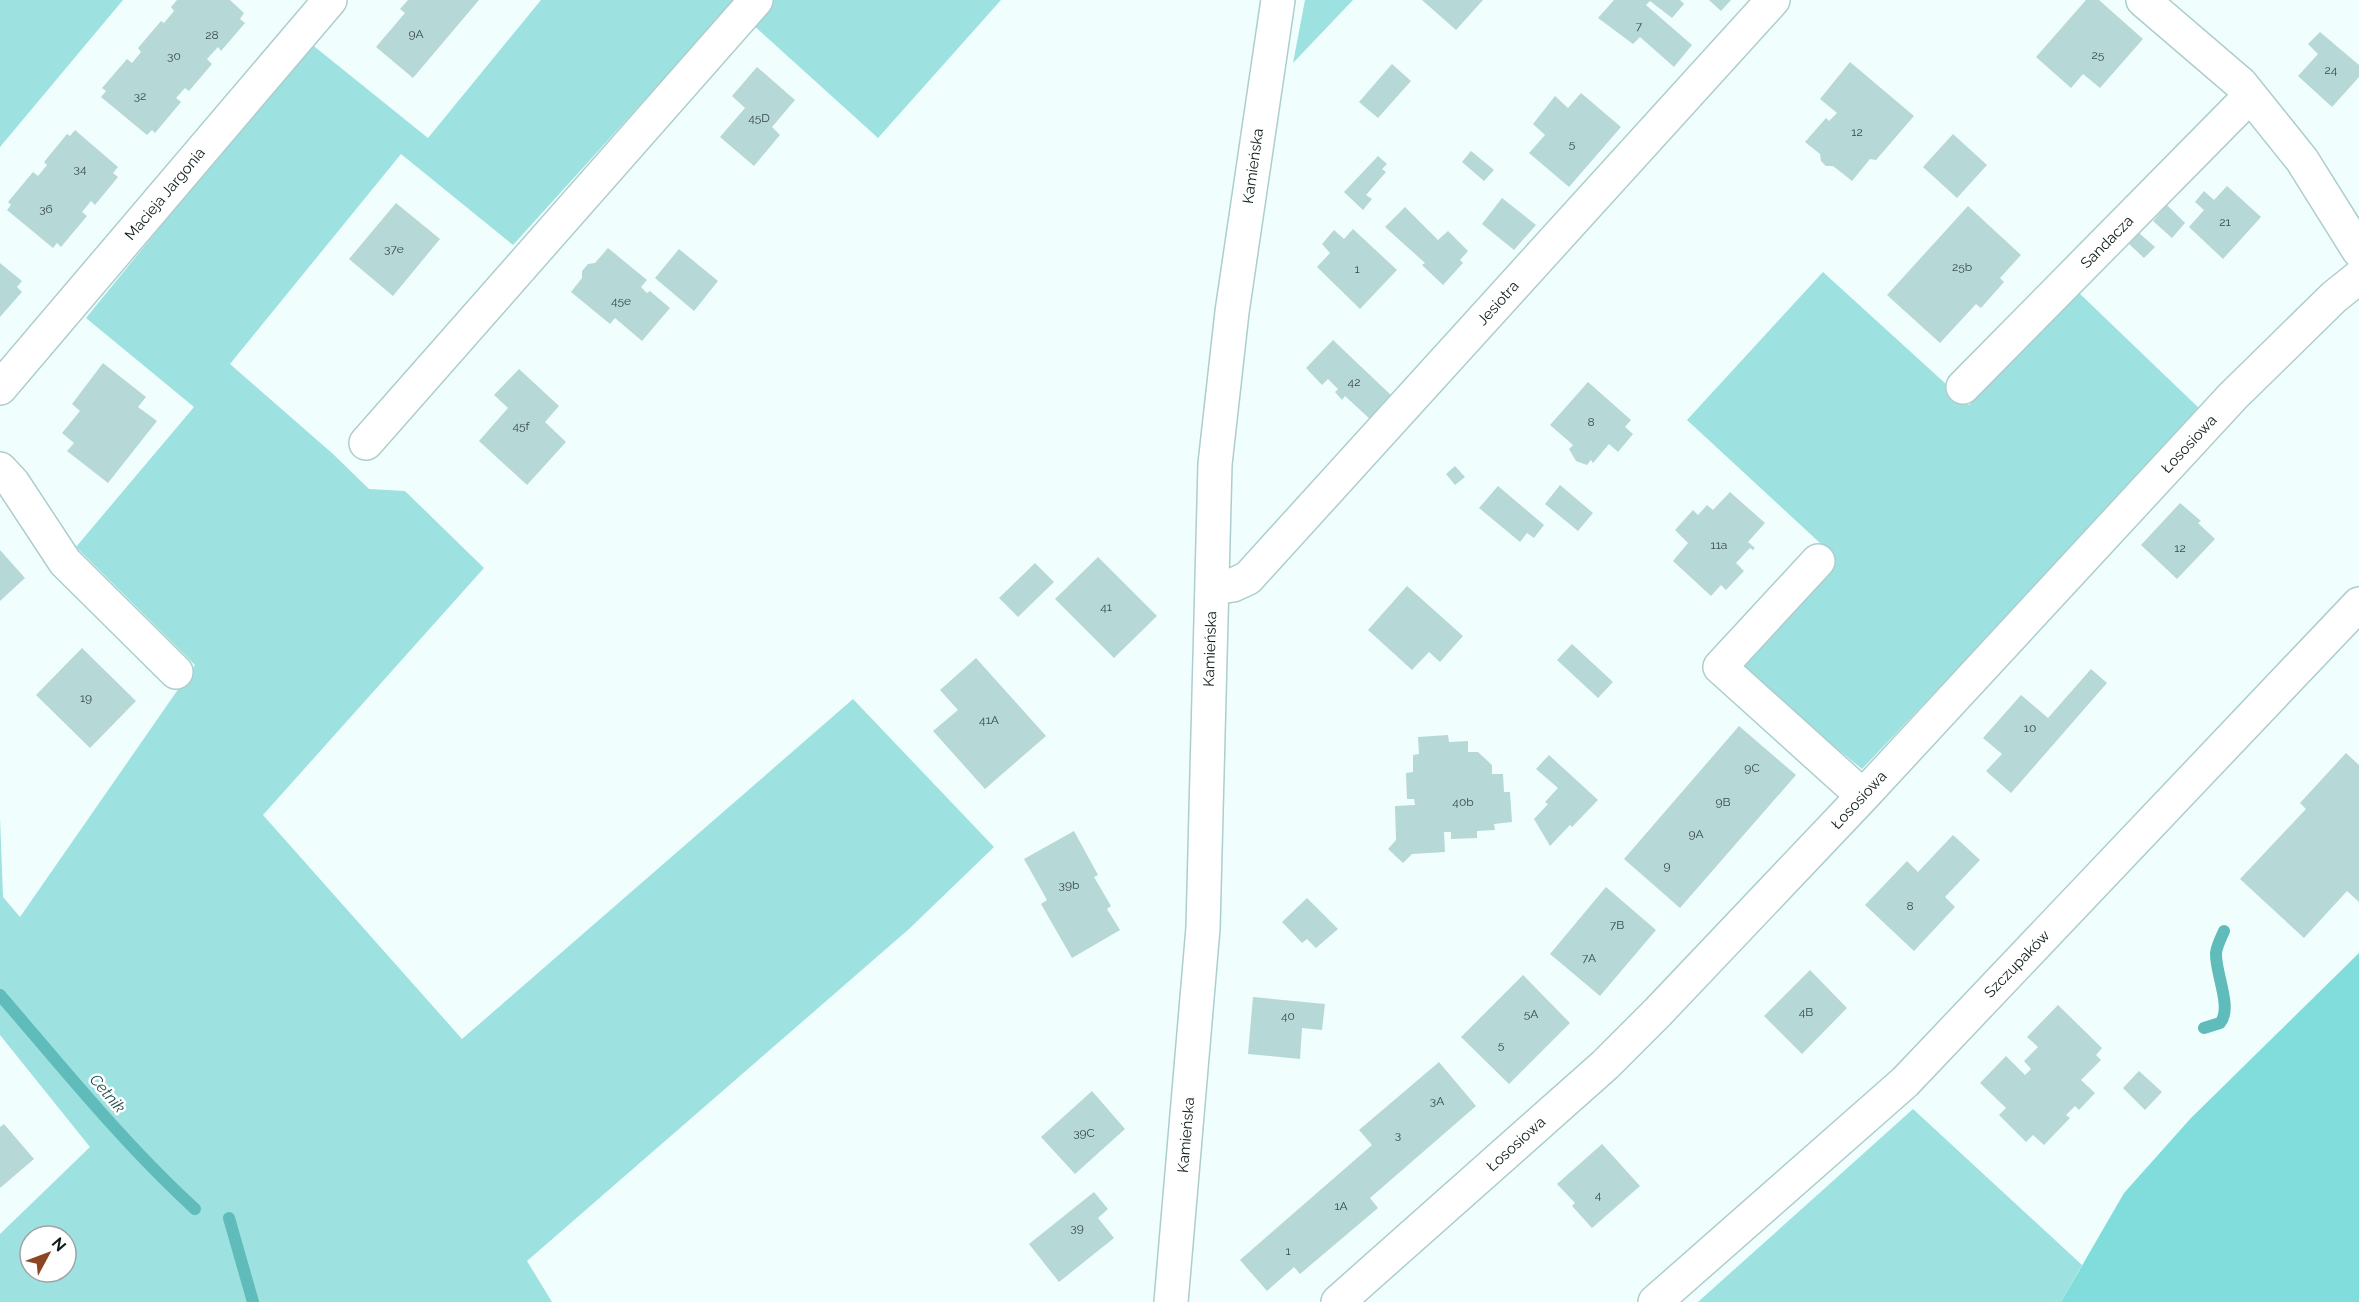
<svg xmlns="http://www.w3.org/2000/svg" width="2359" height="1302" font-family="Raleway,sans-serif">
<rect width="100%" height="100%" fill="#f1fefe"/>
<!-- green -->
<path fill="#9de1e0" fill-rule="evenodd" d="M0,0H123L0,147Z
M541,0H735L513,245L401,154L230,364L333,454L369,489L405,491L484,568L263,815L462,1039L853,699L994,847L909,929L527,1261L552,1302H0V1234L90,1147L0,1035V817L3,897L20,917L195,665L76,547L194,407L86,318L310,43L428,138ZM30,1236H66V1272H30Z
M772,0H1001L878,138L752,24Z
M1305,0H1353L1293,63Z
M1823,272L1969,405L2078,292L2202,411L1862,769L1739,669L1833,555L1687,420Z
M1913,1109L2082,1265L2061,1302H1698Z"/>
<!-- forest -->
<path fill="#81dddb" d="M2359,953V1302H2061L2124,1193L2191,1118Z"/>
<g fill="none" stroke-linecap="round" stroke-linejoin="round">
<!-- stream -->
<path stroke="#60bcbb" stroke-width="12" d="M0,995C63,1068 124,1144 195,1209
M2204,1028L2220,1023C2233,1008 2215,973 2216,953C2217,945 2221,938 2224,931
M229,1218L253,1302"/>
</g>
<!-- building -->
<path fill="#b6d8d7" d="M177,0H230L244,13L240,19L245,23L221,51L218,47L207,59L212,64L189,91L185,88L176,98L181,102L155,133L152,130L147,135L101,97L106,91L102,88L127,59L132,63L141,52L138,48L161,21L164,23L174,11L171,7Z
M408,0H479L413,78L376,47L405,13L400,9Z
M1422,0H1483L1456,30Z
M1614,0H1680L1684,4L1672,18L1650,1L1646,5L1692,45L1674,67L1640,37L1633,44L1598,18Z
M1709,0H1731L1721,11Z
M2086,0H2099L2143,39L2100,88L2083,74L2071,88L2036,57Z
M2320,32L2359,65V77L2332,107L2298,76L2318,54L2308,44Z
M1850,62L1914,116L1876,160L1870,159L1852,181L1833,166H1826L1821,161L1820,154L1805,142L1826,118L1829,121L1837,113L1820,99Z
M1392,64L1411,81L1378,118L1359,102Z
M757,67L795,100L772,127L780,135L754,166L720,137L745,108L732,96Z
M1581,93L1621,127L1569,187L1529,153L1545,135L1533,124L1555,96L1568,108Z
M75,130L118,167L113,173L118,177L95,205L91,201L82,212L87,216L61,247L57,243L53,248L7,210L11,205L8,202L33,172L38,176L47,165L44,162L67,134L70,136Z
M1953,134L1987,165L1957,198L1923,167Z
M1471,151L1494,170L1484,181L1462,162Z
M1378,156L1387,164L1382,169L1386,172L1366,195L1372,199L1363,210L1344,192Z
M2227,186L2261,217L2223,259L2189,227L2204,210L2195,202L2204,191L2214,200Z
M1502,198L1536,225L1514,250L1482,224Z
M396,203L440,239L393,296L349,259Z
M2167,205L2185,223L2172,238L2153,221Z
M1968,206L2021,255L2000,278L2004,282L1981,308L1976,304L1940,343L1887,295Z
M1405,207L1438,240L1448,231L1468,251L1460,260L1463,263L1443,285L1422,265L1425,263L1385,227Z
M1353,229L1397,270L1360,309L1317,267L1330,253L1322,244L1334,230L1344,239Z
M2139,233L2155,247L2144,258L2129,244Z
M608,248L647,280L641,287L647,293L650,291L670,308L642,341L615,318L610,324L571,292L582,278V271L588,264L595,263Z
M679,249L718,281L694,311L655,278Z
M0,263L22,281L17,287L22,292L0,317Z
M1333,340L1393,397L1371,420L1345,396L1342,400L1335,392L1338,389L1328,379L1322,385L1306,368Z
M103,363L146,397L138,407L157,421L108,483L67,451L74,443L62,433L80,411L72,404Z
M519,369L559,406L545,422L566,442L527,485L479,441L508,408L494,395Z
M1588,382L1631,420L1625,427L1633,434L1618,452L1609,444L1593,463L1591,460L1587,465L1576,461L1569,449L1573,445L1550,425Z
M1455,466L1465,477L1455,485L1446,474Z
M1560,485L1593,513L1578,531L1545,504Z
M1498,486L1544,525L1534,538L1527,533L1520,542L1479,508Z
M1730,492L1765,523L1748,542L1755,548L1753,550L1750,548L1736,563L1744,571L1726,590L1721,585L1711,596L1673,561L1688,543L1675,530L1693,510L1698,515L1707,505L1713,510Z
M2180,503L2201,521L2198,523L2215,539L2177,579L2141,545Z
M0,550L25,578L0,601Z
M1098,557L1157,616L1114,658L1055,599Z
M1035,563L1054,582L1018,617L999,598Z
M1407,586L1463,636L1440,662L1429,652L1412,670L1368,630Z
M1572,644L1613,682L1598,698L1557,660Z
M82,648L136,701L90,748L36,695Z
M976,658L1046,736L985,789L933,731L958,710L940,690Z
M2091,669L2107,683L2011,793L1986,771L2002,754L1983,738L2021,695L2048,718Z
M1739,726L1796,775L1680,908L1624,859Z
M1448,735L1449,742L1468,741V752H1478L1492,765V774H1503L1504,792H1510L1512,822L1494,824L1495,830L1477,831V838L1451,839V832H1444L1445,852L1412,854L1403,863L1388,849L1396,840L1395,806L1415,805L1414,799H1407L1406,773L1413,772V755L1419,754L1418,737Z
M2346,753L2359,765V902L2347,891L2304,938L2240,879L2306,809L2300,803Z
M1549,755L1598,800L1572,827L1570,825L1550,846L1534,819L1548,804L1545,802L1558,788L1536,769Z
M1074,831L1098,875L1094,877L1111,906L1107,909L1120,930L1072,958L1041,904L1047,900L1024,859Z
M1953,835L1980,860L1945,897L1955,907L1914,951L1865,905L1907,861L1918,872Z
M1606,887L1656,930L1600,996L1550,954Z
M1307,898L1338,929L1316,948L1307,939L1302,943L1282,922Z
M1810,970L1847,1008L1802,1054L1764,1016Z
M1523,975L1570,1023L1509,1084L1461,1037Z
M1253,997L1325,1004L1322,1030L1302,1028L1300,1059L1248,1054Z
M2058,1005L2102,1048L2096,1055L2101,1060L2081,1080L2095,1093L2079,1110L2075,1106L2066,1115L2070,1118L2044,1145L2033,1135L2026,1142L1999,1115L2006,1108L1980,1083L2006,1056L2025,1075L2031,1069L2024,1061L2038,1047L2027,1037Z
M1439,1062L1476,1106L1370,1198L1378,1208L1300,1274L1294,1267L1267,1291L1240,1260L1372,1145L1359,1130Z
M2139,1071L2162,1092L2145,1110L2123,1088Z
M1092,1091L1125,1129L1075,1174L1041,1137Z
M4,1124L34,1159L0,1188V1127Z
M1602,1144L1640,1186L1592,1228L1572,1206L1575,1203L1557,1184Z
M1094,1192L1108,1209L1098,1218L1114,1238L1059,1282L1029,1244Z"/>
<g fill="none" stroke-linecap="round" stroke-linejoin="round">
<!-- minor casing -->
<g stroke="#accecd" stroke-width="36">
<path id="minor" d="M2143,0L2241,84L2302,160L2359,251
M1963,387L2250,96
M0,388L330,0
M366,443L756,0
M0,469L13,483L65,562L176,672
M1818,561L1720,667L1863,796
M1212,588L1233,585L1248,578L1773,0
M1171,1302L1203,928L1215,464L1232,312L1278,0
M1338,1302L1605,1065L1658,1012L1863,796L2233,396L2334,297L2359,277
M1655,1302L1905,1082L2359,604"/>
</g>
<!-- minor -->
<use href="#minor" stroke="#fff" stroke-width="33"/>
</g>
<g text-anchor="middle" stroke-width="5" stroke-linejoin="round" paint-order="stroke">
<!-- number labels -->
<g font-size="12" fill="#3a4b4b">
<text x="1639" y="30">7</text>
<text x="416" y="38">9A</text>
<text x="212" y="39">28</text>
<text x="2098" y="59">25</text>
<text x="174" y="60">30</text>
<text x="2331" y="74">24</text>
<text x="140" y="100">32</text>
<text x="759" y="122">45D</text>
<text x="1857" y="136">12</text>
<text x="1572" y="148">5</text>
<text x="80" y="173">34</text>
<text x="46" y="213">36</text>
<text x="2225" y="226">21</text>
<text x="394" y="253">37e</text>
<text x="1962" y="271">25b</text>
<text x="1357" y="273">1</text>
<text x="621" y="305">45e</text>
<text x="1354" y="386">42</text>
<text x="1591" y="426">8</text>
<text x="521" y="430">45f</text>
<text x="1719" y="549">11a</text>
<text x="2180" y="552">12</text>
<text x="1106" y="611">41</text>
<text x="86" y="702">19</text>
<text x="989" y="724">41A</text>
<text x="2030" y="732">10</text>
<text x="1752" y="772">9C</text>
<text x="1463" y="806">40b</text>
<text x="1723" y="806">9B</text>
<text x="1696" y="838">9A</text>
<text x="1667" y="870">9</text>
<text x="1069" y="889">39b</text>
<text x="1910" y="910">8</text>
<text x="1617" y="929">7B</text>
<text x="1589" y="962">7A</text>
<text x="1806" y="1016">4B</text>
<text x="1531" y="1018">5A</text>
<text x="1288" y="1020">40</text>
<text x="1501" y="1049">5</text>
<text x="1437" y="1105">3A</text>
<text x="1084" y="1137">39C</text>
<text x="1398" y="1139">3</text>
<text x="1598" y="1199">4</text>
<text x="1341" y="1210">1A</text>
<text x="1077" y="1232">39</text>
<text x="1288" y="1255">1</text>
</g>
<!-- street labels -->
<g font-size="15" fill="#101c1c" stroke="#fff">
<text transform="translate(1253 166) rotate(-82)" y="5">Kamieńska</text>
<text transform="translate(165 194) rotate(-50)" y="5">Macieja Jargonia</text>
<text transform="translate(2107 242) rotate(-45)" y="5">Sandacza</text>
<text transform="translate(1498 303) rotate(-48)" y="5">Jesiotra</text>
<text transform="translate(2189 444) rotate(-47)" y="5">Łososiowa</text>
<text transform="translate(1210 649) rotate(-88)" y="5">Kamieńska</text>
<text transform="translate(1859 800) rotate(-47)" y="5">Łososiowa</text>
<text transform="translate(2017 964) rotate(-46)" y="5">Szczupaków</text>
<text transform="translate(1186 1135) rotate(-85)" y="5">Kamieńska</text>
<text transform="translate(1516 1144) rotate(-42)" y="5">Łososiowa</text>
</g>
<!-- water labels -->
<g font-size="16" font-style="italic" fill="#275150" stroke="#fff">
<text transform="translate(108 1093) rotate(49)" y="6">Cetnik</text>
</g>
</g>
<!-- north arrow -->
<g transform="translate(48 1254) rotate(49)"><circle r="28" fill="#ffffff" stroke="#9fa4a4" stroke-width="1.5"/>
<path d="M0-4.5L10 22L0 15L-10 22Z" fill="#8d4523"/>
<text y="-9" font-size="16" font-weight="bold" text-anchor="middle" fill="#101c1c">N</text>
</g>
</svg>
